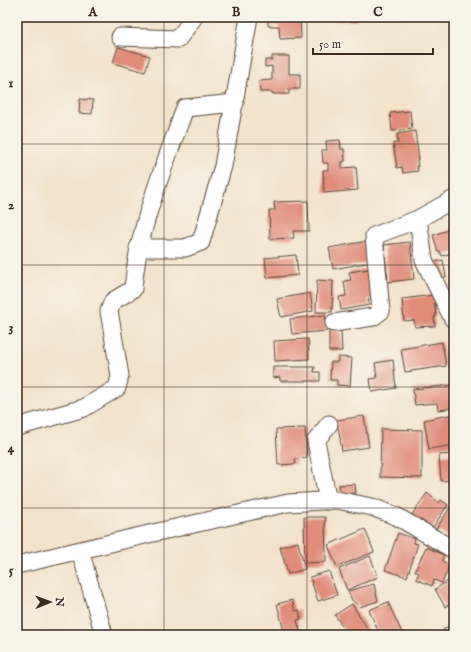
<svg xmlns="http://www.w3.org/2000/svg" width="471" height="652" font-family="'IM FELL English',serif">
<rect width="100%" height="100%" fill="#f7f3e8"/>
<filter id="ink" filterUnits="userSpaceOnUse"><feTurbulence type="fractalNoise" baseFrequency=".025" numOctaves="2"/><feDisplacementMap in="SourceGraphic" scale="8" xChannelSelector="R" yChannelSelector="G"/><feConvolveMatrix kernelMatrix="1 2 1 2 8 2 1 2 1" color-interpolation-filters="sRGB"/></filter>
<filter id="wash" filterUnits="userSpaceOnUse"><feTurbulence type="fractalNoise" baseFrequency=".012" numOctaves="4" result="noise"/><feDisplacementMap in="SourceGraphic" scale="16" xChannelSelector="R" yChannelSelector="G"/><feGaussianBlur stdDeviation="0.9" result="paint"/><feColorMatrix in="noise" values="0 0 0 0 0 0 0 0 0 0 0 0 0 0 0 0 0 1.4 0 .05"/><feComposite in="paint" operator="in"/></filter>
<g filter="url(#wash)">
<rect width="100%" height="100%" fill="#f3e3cb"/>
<g id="blocks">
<!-- building -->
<path fill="#e08c78" d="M268,17H300L301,38L280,39L279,26H268Z
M335,17H357V21H335Z
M118,47L150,56L145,72L113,63Z
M272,56H289V74H300V89H289V94H273L272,92H260L259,81L272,80V66L265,67V60H272Z
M80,99L93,100L92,114L79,113Z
M410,111L412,129L392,131L390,113Z
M415,131L419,159H417L418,171L403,173L402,167L397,168L393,143H398L397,134Z
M340,140L341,149H344L345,161L342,162V168L356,167L358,190L324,193L323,170H328V163H323L322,150H327L326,141Z
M308,201L309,231H293L294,238L270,239L269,210H275L274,202Z
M454,228V252L442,256L440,251L438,252L433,235Z
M368,241L371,262L333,269L329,248Z
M410,242L414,279L388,282L384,245Z
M296,255L298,275L267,278L265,258Z
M443,260L446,277L437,279L434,262Z
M369,269L374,299H368L369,305L341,310L339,297L346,296L344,281L351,280L349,272Z
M317,280L333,281L332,312H316Z
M310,293L313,311L281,317L277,299Z
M434,295L436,317H434L435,326L415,327L414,320L404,321L402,299Z
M325,315L327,331L292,334L290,319Z
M329,331H341L342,351H329Z
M308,339L309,359L275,361L274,341Z
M442,342L446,366L405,372L401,349Z
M338,357L352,358L350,386L337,385V380H330L331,362H338Z
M393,360L396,388L372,392L370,379L377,378L375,363Z
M273,367H315L314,372H320V381H280V377L273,378Z
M453,385L454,408L438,410L437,403L415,405L413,389Z
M454,414V445L429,449L424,420Z
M364,416L369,447L342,451L337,420Z
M305,428L307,458L295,459L296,464L278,465L276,429Z
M381,429L422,430V478L380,477Z
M454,454V480L441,481L439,455Z
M355,484L356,493L340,494L339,485Z
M427,493L439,503L441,500L448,505L431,530L411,516Z
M450,508L454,511V542L436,529Z
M304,517H325L326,562L305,563Z
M365,529L374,552L337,567L328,545Z
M398,533L415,539L414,543L418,544L407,577L385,570Z
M298,542L305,569L288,574L280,547Z
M426,547L444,555L442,561L450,565L442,583L434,580L432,586L416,579L419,573L415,571Z
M370,556L378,577L347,590L339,569Z
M329,571L337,595L318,601L310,577Z
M454,572V601L445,607L435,589L453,578L450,574Z
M374,584L378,601L360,607L352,600L348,591Z
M292,600L295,611L299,610L301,619L297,620L301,635H285L277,604Z
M388,602L402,633L397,635H393L392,632L384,635H380L369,610Z
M352,604L371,634L369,635H348L335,615Z"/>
</g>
</g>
<g filter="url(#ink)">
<use href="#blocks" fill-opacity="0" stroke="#574638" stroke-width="1"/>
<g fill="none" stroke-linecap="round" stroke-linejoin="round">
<!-- minor casing -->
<g stroke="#574638" stroke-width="19">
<path id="minor" d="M120,37L178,39L194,17
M418,219L424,260L453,319
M138,248H185L201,242L223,166L249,17
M334,323L373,317L381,311L374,236L418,219L454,199
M17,427L84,408L117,388L120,376L109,311L113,301L133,289C138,226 164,168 185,108L235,103
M328,501L316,441L329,424
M80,550L104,635
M17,565L153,533L288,503L337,500L372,507L396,516L454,550
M451,635L454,634"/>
</g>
<!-- minor -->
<use href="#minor" stroke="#fff" stroke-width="17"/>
</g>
</g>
<!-- grid -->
<path fill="none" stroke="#3b2a1e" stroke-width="1" stroke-opacity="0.55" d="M164,17V635M307,17V635M17,144H454M17,265H454M17,387H454M17,508H454"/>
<!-- margin -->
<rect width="471" height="652" fill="none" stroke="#f7f3e8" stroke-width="44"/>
<!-- north arrow -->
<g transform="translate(50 602) rotate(89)" stroke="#f7f3e8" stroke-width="3" paint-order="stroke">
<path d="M0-3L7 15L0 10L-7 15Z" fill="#3b2a1e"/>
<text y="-6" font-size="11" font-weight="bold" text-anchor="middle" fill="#3b2a1e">N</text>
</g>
<!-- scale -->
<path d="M313 48v6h120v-6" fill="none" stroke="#3b2a1e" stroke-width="2"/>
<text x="319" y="48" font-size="12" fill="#3b2a1e" stroke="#f7f3e8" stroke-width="3" paint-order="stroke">50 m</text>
<rect x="22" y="22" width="427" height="608" fill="none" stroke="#3b2a1e" stroke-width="1.5"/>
<g font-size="13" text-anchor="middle" font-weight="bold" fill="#3b2a1e">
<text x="93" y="16">A</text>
<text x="236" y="16">B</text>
<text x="378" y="16">C</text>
<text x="11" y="87">1</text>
<text x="11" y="209">2</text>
<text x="11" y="331">3</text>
<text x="11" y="452">4</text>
<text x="11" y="574">5</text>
</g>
</svg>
